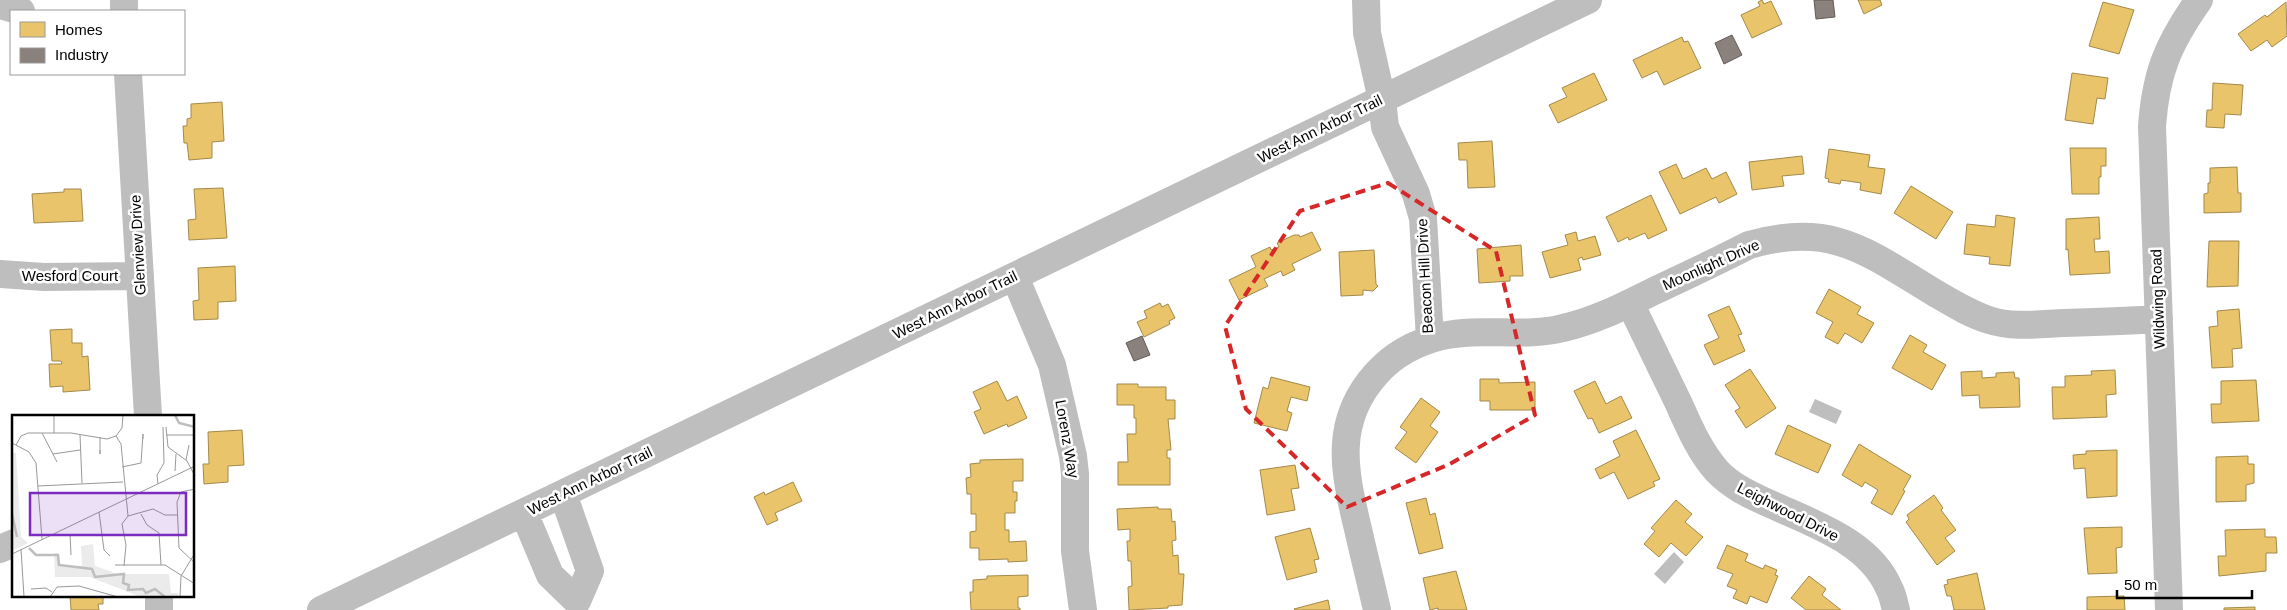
<svg xmlns="http://www.w3.org/2000/svg" width="2287" height="610" font-family="Helvetica,sans-serif">
<rect width="100%" height="100%" fill="#fff"/>
<!-- water -->
<path fill="#bebebe" d="M1815,399L1842,411L1836,424L1809,412Z
M1674,552L1684,562L1665,584L1654,574Z"/>
<!-- homes -->
<path fill="#e9c46a" stroke="#a3894a" d="M1762,0L1764,4L1771,1L1782,24L1752,38L1741,15L1760,6L1758,2Z
M1858,0H1880L1882,5L1864,14Z
M2103,2L2134,10L2119,54L2089,46Z
M2286,2L2287,36L2272,47L2267,40L2251,51L2238,34L2265,15L2267,17Z
M1682,37L1684,42L1688,41L1701,68L1664,85L1657,71L1642,78L1633,60Z
M1594,73L1607,100L1558,123L1549,105L1567,97L1562,88Z
M2072,73L2108,78L2105,99L2097,98L2093,124L2065,120Z
M2213,83L2243,85L2241,115L2225,114L2224,128L2206,127L2207,110H2212Z
M222,102L224,141L212,142V158L189,160L187,143H184L183,126H187V119L191,118V104Z
M1492,141L1495,187L1468,188L1467,160H1459L1458,143Z
M2070,148H2106V166H2101V177H2099V194H2072Z
M1829,149L1870,155L1868,167L1885,169L1881,194L1860,190L1861,183L1841,180L1840,184L1828,182L1829,179L1825,178Z
M1802,156L1804,174L1782,176L1784,186L1752,190L1749,162Z
M1676,164L1683,179L1706,168L1712,179L1726,172L1737,194L1719,203L1716,197L1680,214L1659,172Z
M2237,167L2238,193H2241V212L2204,213V194L2208,193V183H2210V168Z
M1911,186L1953,212L1936,239L1894,213Z
M223,188L227,238L189,240L188,220L196,219L194,189Z
M64,189H81L83,221L34,223L32,194L64,192Z
M1651,195L1667,230L1648,239L1645,233L1629,240L1628,237L1618,242L1606,217Z
M1996,215L2015,218L2010,266L1989,264L1990,257L1964,254L1967,224L1995,227Z
M2099,217L2100,239H2094L2095,252L2109,251L2110,273L2070,275L2068,249L2066,250V219Z
M1312,232L1321,250L1292,264L1295,270L1283,276L1281,271L1264,279L1268,286L1239,300L1229,280L1256,267L1251,256L1270,247L1271,250L1279,247L1277,243L1294,235H1299L1300,237Z
M1576,232L1578,241L1595,236L1601,255L1583,260L1582,257L1578,259L1581,270L1550,278L1542,252L1568,245L1565,235Z
M2209,241H2239L2238,286L2207,287Z
M1521,245L1523,276H1510V281L1479,283L1477,249Z
M1374,250L1376,284L1378,286L1373,291L1363,290V295L1341,296L1339,252Z
M235,266L236,301L218,302V319L194,320L193,301L199,300L198,268Z
M1829,289L1861,307L1857,314L1874,323L1862,343L1845,333L1838,344L1825,337L1833,322L1816,313Z
M1160,303L1162,307L1168,304L1175,318L1169,321L1170,324L1144,337L1137,322L1147,318L1144,311Z
M1729,306L1742,334L1738,335L1745,351L1714,365L1704,345L1719,338L1708,315Z
M2239,309L2242,348L2232,349L2233,367L2212,368L2209,327L2218,326L2217,311Z
M72,329V343H82V357L88,356L90,390L63,392V386L50,387L49,364H62L61,361H52L50,330Z
M1910,335L1927,345L1923,352L1946,365L1932,390L1892,368Z
M1750,369L1776,408L1746,428L1735,411L1740,408L1725,385Z
M2115,370L2116,394L2106,395L2107,417L2053,419L2052,387H2065V376L2092,375L2091,371Z
M1982,371V378L1996,377V373L2014,372L2015,378H2019L2020,407L1980,408L1979,395L1962,396L1961,372Z
M1271,377L1310,387L1307,401L1291,397L1287,411L1292,413L1287,431L1254,423L1263,387L1268,389Z
M1480,379H1499V383L1535,382V410H1490V401H1480Z
M2256,380L2259,421L2212,423L2211,404H2221V381Z
M997,381L1007,401L1017,396L1027,418L1008,427L1007,424L984,434L974,412L981,409L973,392Z
M1595,381L1606,404L1621,396L1632,418L1599,433L1592,418L1588,419L1574,391Z
M1117,384H1138V387H1166V400H1175V419H1168L1171,450H1167V458H1170V485H1118V462H1128L1127,434H1136V418H1134V405H1117Z
M1421,398L1440,412L1430,426L1438,432L1416,463L1395,448L1407,432L1400,427Z
M1788,425L1831,445L1818,473L1775,454Z
M242,430L244,465L228,466V482L204,484L203,464H209L208,432Z
M1636,430L1660,479L1653,482L1655,486L1628,499L1614,472L1600,479L1595,469L1620,456L1613,441Z
M1859,444L1911,476L1903,490L1905,491L1892,515L1871,503L1878,490L1865,482L1862,487L1842,475Z
M2117,450V496L2087,498L2085,468L2074,469L2073,455L2086,454V451Z
M2248,456V464H2254V483L2246,485V501L2216,502V457Z
M1023,459V481H1013V492H1017V501H1015V513H1005V530H1009V542L1026,541L1027,561L1008,562V559L979,560V548H970V532L976,531V514H971V494H967L966,478L971,477L970,464L980,463V460Z
M1295,465L1299,488L1291,489L1295,510L1267,515L1260,470Z
M793,482L802,501L775,513L778,520L767,525L754,497L764,492L765,495Z
M1934,495L1943,508L1941,510L1956,530L1945,538L1955,551L1937,565L1906,522L1909,519L1907,515Z
M1426,498L1430,515L1435,513L1443,548L1419,554L1406,503Z
M1676,500L1692,514L1685,522L1703,537L1686,556L1671,543L1659,557L1644,544L1655,531L1651,528Z
M1158,507V509H1171L1172,522L1175,521L1176,540L1172,541L1173,556L1178,555L1179,574H1184L1182,605L1168,606V608L1129,610L1128,587L1132,586L1131,561H1128L1127,541H1130V529L1118,530L1117,509Z
M2122,527V547L2116,548L2117,573L2088,574L2084,528Z
M1310,528L1319,559L1314,560L1317,572L1287,580L1275,537Z
M2265,529V537H2276L2277,553H2266V571L2219,576L2218,556H2226L2225,530Z
M1727,545L1748,554L1745,561L1763,569L1765,565L1777,570L1775,575L1778,576L1767,603L1750,596L1747,604L1733,598L1737,590L1727,586L1733,574L1717,568Z
M1456,571L1467,610H1438V608L1430,610L1423,578Z
M1977,573L1985,610H1954L1951,596H1947L1944,585L1948,584L1947,580Z
M1028,575V596L1018,597V608H1020V610H971L970,592H973V580L987,579V576Z
M1809,576L1826,589L1822,595L1841,610H1806L1791,598Z
M70,596H106V597L103,598V604H98L99,610H71Z
M2124,596L2125,610H2087V597Z
M1328,600L1330,610H1295L1294,609Z
M2255,607V610H2224V608Z"/>
<!-- industry -->
<path fill="#8a817c" stroke="#615a57" d="M1814,0H1833L1835,17L1816,19Z
M1732,35L1742,55L1724,64L1715,43Z
M1142,336L1150,355L1134,361L1126,343Z"/>
<g fill="none" stroke-linecap="round" stroke-linejoin="round">
<!-- minor -->
<path stroke="#bebebe" stroke-width="28" d="M124,0V11
M1366,0L1367,33L1382,100L1385,127L1416,194L1423,218L1430,339
M0,5L21,11
M128,74L148,416
M0,274L44,277L140,276
M1015,277L1052,365L1073,456L1075,474V551L1083,610
M1630,303C1646,336 1662,369 1678,402C1689,426 1699,451 1717,471C1731,486 1750,495 1768,503C1811,523 1869,541 1889,588C1893,595 1894,603 1896,610
M524,513L550,575L577,601L590,571L563,494
M0,549L14,543
M159,596V610
M321,610L1588,0
M1377,610C1371,583 1364,556 1358,529C1344,471 1333,421 1377,373C1394,354 1418,342 1442,336C1482,327 1524,338 1563,328C1595,321 1624,306 1654,291C1686,276 1718,261 1749,245C1832,221 1867,252 1935,293C1952,303 1970,314 1989,320C2013,328 2040,324 2064,323C2096,322 2128,321 2159,319
M2169,610L2152,126C2156,72 2168,44 2199,0"/>
</g>
<!-- marked area -->
<path fill="none" stroke="#d62828" stroke-width="4" stroke-dasharray="10 6" stroke-linejoin="round" d="M1388,183L1496,251L1535,415L1450,464L1347,507L1246,409L1225,326L1300,211Z"/>
<g text-anchor="middle" stroke-width="5" stroke-linejoin="round" paint-order="stroke">
<!-- street labels -->
<g font-size="15" fill="#000" stroke="#fff">
<text transform="translate(1320 129) rotate(-26)" y="5">West Ann Arbor Trail</text>
<text transform="translate(138 245) rotate(-93)" y="5">Glenview Drive</text>
<text transform="translate(1711 265) rotate(-24)" y="5">Moonlight Drive</text>
<text x="70" y="281">Wesford Court</text>
<text transform="translate(1425 276) rotate(-93)" y="5">Beacon Hill Drive</text>
<text transform="translate(2158 299) rotate(-92)" y="5">Wildwing Road</text>
<text transform="translate(955 305) rotate(-26)" y="5">West Ann Arbor Trail</text>
<text transform="translate(1067 439) rotate(80)" y="5">Lorenz Way</text>
<text transform="translate(590 481) rotate(-26)" y="5">West Ann Arbor Trail</text>
<text transform="translate(1788 512) rotate(27)" y="5">Leighwood Drive</text>
</g>
</g>
<!-- overview -->
<g transform="translate(12 415)">
<rect width="182" height="182" fill="#fff"/>
<path d="M81,129L83,151L106,159H157L159,178H166V182H129L78,162H43L42,138H45L49,150L70,151L69,131Z" fill="#ebebeb"/>
<path d="M0,38H4L9,122L16,128L0,136Z" fill="#ebebeb"/>
<path fill="none" stroke="#bebebe" stroke-width="2.5" d="M163,0L167,8L183,12M0,99L5,122M17,133L24,140H46L47,150L80,154L83,162L112,159L111,168L117,170L116,175L131,174L134,178L143,174L153,182"/>
<path fill="none" stroke="#999" stroke-width="1" d="M154,12L156,32L175,46L183,61M30,18L45,47M42,18V0M68,20L70,68M154,20H181M104,21L109,29L116,101M104,21L110,13L111,0M88,22V39V35M0,28L17,37L24,48L30,124M4,30L9,21L16,18H59L95,24L104,21M41,39L68,35M174,45L177,30M110,52L129,48L131,19V24M163,56L164,39M146,69L145,60L152,48L151,12M26,71L111,67M183,74L169,77L165,87L167,133L183,148M87,97L92,135L98,141M129,99L135,110L147,118L149,150M116,101L141,94L153,100H165M58,119L59,140M9,134L12,182M0,139L183,51M103,150H153L183,169M112,151L114,130L110,109L116,101M19,174L34,173L40,177M38,182L45,172L67,171L106,182M168,182L169,161L183,138"/>
<path fill="#7b2cbf" fill-opacity="0.15" stroke="#7b2cbf" stroke-width="2.5" d="M18,78H174V120H18Z"/>
<rect width="182" height="182" fill="none" stroke="#000" stroke-width="2.5"/>
</g>
<!-- legend -->
<rect x="10" y="10" width="175" height="65" fill="#ffffff" stroke="#999999"/>
<rect x="20" y="22" width="25" height="15" fill="#e9c46a" stroke="#999999"/>
<text x="55" y="35" font-size="15" fill="#000000">Homes</text>
<rect x="20" y="48" width="25" height="15" fill="#8a817c" stroke="#999999"/>
<text x="55" y="60" font-size="15" fill="#000000">Industry</text>
<!-- scale -->
<path d="M2117 590v8h135v-8" fill="none" stroke="#000000" stroke-width="2.5"/>
<text x="2124" y="590" font-size="15" fill="#000000" stroke="#ffffff" stroke-width="4" paint-order="stroke">50 m</text>
</svg>
